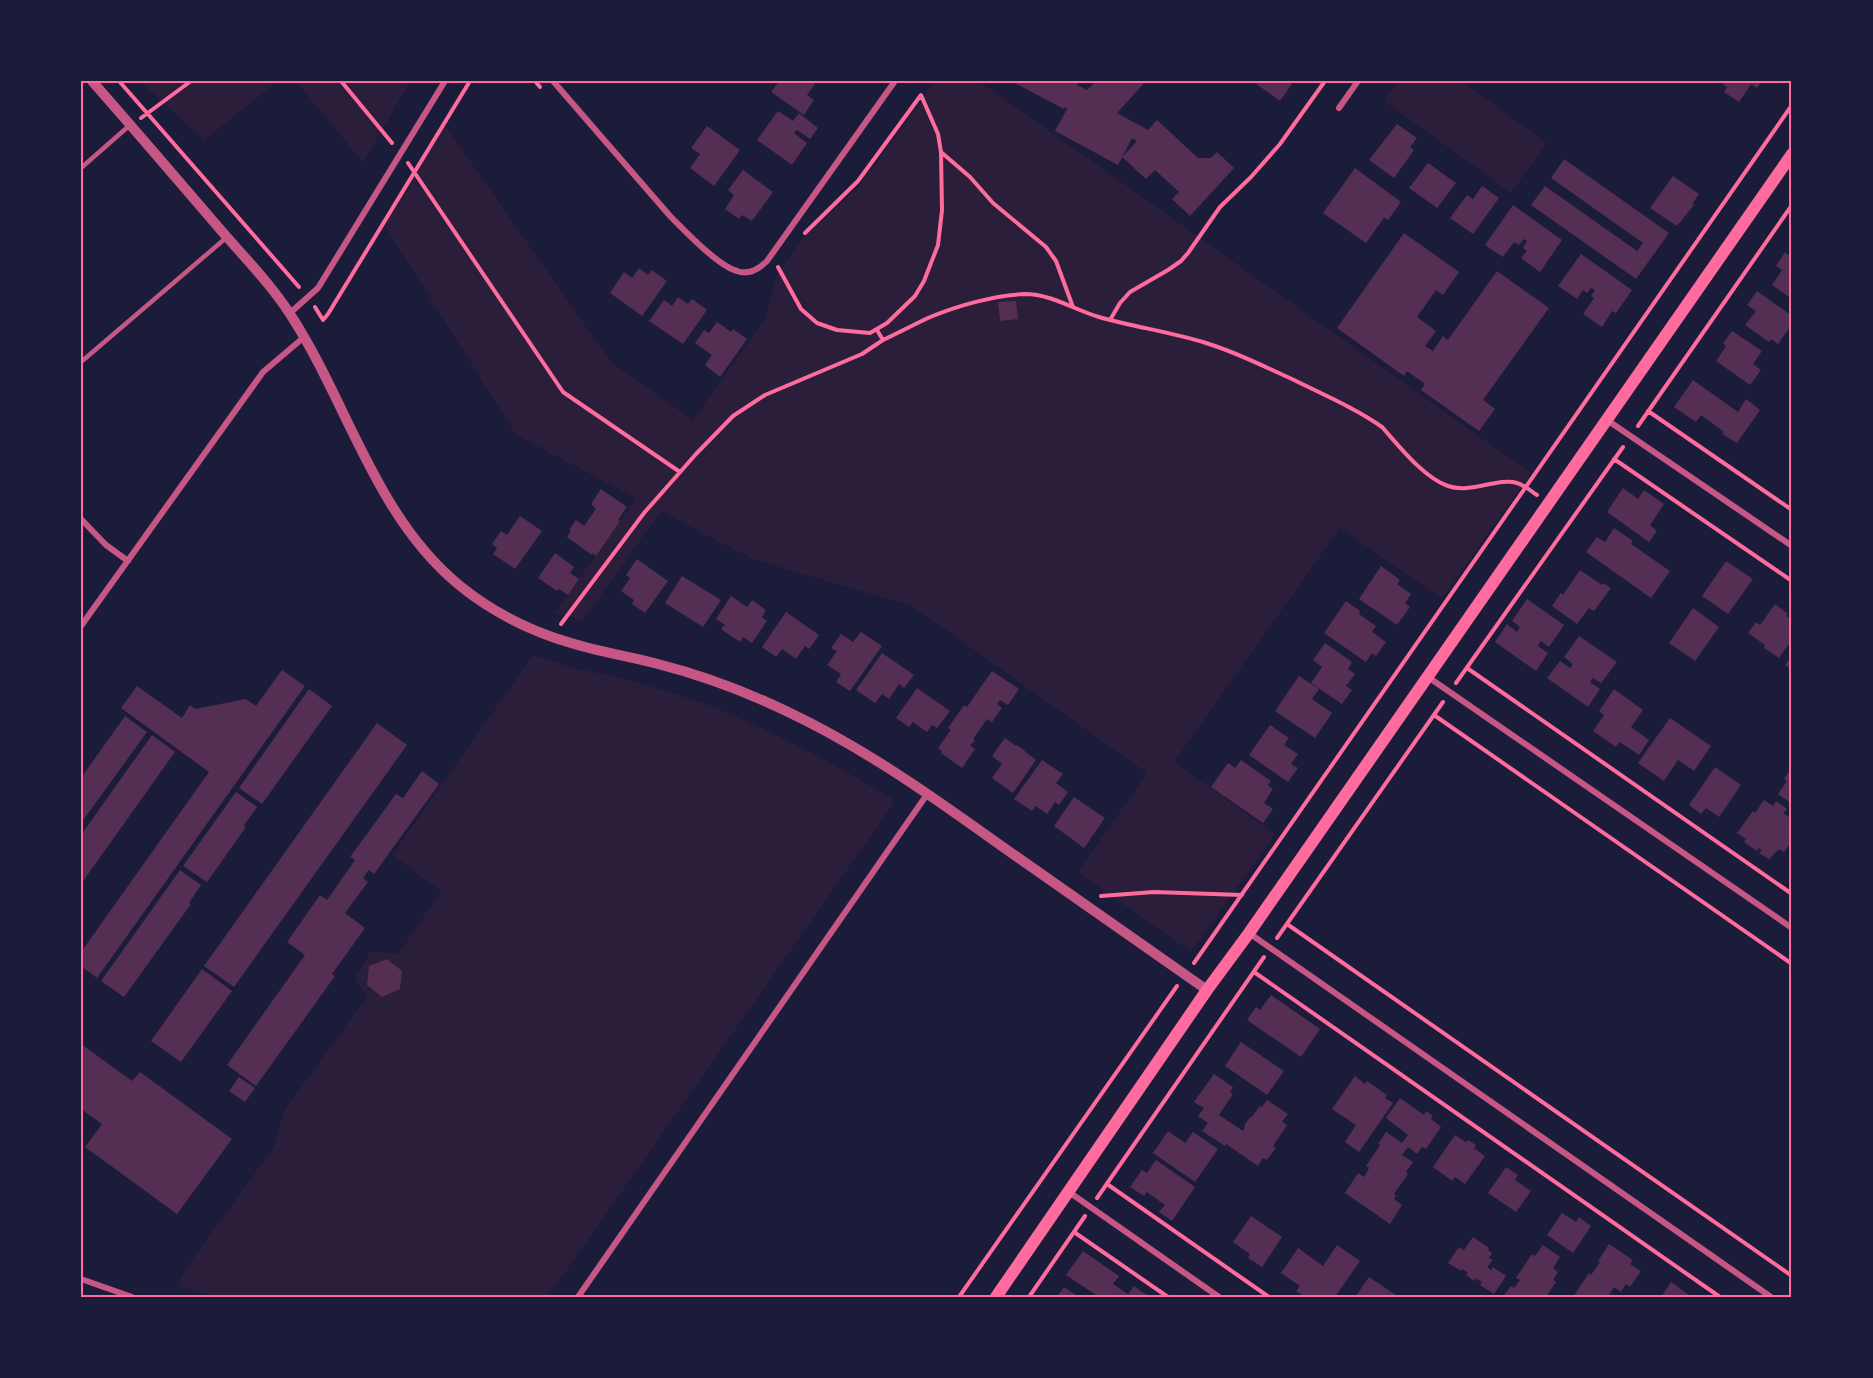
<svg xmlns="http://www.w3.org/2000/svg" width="1873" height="1378" font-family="'Public Sans',sans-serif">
<rect width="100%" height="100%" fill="#1b1b3a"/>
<!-- green -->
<path fill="#2a1e3b" d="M140,81H278L204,141Z
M296,81H408L409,83L363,163Z
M935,81H979L1531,473L1442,599L1340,528L1174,762L1275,834L1191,952L1078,872L1147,773L912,606L752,559L661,511L583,621L555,613L636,498L516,435L385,226L445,125L611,362L693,420L764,320L778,274L804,237L856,189L872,169Z
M1399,81H1461L1547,143L1511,193L1384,101Z
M533,655C564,667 597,672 630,681C650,686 671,692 691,699C762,724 827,760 891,798L893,804L548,1297H214L177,1286L187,1267L273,1148L285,1109L367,997L355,978L371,951L398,954L441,891L392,855Z"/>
<!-- building -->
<path fill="#542f53" d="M779,81H817L807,95L814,100L804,115L771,92Z
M1011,81H1079L1077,85L1087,90L1096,81H1146L1117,113L1148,130L1157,120L1198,158H1211L1217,152L1234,168L1190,216L1172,199L1179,192L1155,170L1146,179L1122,157L1137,141L1132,138L1118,165L1055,131L1067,109L1065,107L1064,109Z
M1252,81H1294L1280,101Z
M1719,81H1762L1757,88L1751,84L1739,102L1724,92L1727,87Z
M778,111L793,121L799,113L818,128L810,139L797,130L794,133L807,143L792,165L757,140Z
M1397,124L1417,138L1410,147L1414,150L1394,178L1369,160Z
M707,126L740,150L714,186L690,168L700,154L691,148Z
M1564,159L1669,233L1636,279L1531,205L1545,186L1637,251L1643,243L1551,178Z
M1428,163L1456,183L1437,208L1409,188Z
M1355,168L1401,202L1388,220L1384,218L1366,243L1323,213Z
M743,170L773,192L752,221L742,215L739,219L725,209L734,195L728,190Z
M1673,176L1699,194L1692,204L1694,205L1677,226L1650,208Z
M1482,186L1499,198L1473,234L1450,218L1467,195L1473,199Z
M1513,205L1562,240L1540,272L1521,258L1527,251L1523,248L1527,241L1524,239L1519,245L1514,242L1503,257L1485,245Z
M1404,233L1459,272L1443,295L1436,290L1417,317L1436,331L1425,346L1433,351L1443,336L1448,340L1497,271L1549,308L1483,400L1495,409L1479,431L1421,390L1425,384L1407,371L1404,376L1337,328Z
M1785,252L1792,257V299L1772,285L1782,270L1776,266Z
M1581,254L1632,290L1616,313L1612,311L1602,327L1583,314L1594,298L1591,296L1595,290L1591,288L1587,293L1583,290L1577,299L1558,286Z
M639,268L648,275L652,270L667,281L642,316L610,293L624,272L632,278Z
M1757,291L1792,316V324L1778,344L1771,339L1769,342L1745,325L1756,311L1747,305Z
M678,297L688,304L692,299L707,310L683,344L649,321L664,300L672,306Z
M1016,301L1018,319L1000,321L998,302Z
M717,322L731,332L733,329L747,339L720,377L705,365L712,355L695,343L704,330L709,333Z
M1732,331L1762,351L1753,364L1761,370L1750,385L1716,361L1726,346L1723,343Z
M1693,380L1738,412L1746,399L1760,410L1737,443L1722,434L1724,432L1701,415L1696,422L1674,407Z
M1623,488L1638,499L1644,490L1664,504L1650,525L1657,531L1649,542L1607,512Z
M601,489L627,507L618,520L620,521L596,556L593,553L592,555L567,537L571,531L569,530L576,520L584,526L596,509L591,504Z
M520,516L542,531L515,569L493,554L497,548L492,544L501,531L507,535Z
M1614,528L1633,541L1631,544L1670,571L1651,598L1586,552L1597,537L1605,542Z
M555,553L574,567L570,573L579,579L568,595L559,589L557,591L538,578Z
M637,559L668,581L645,613L632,604L634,600L621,591L630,578L626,575Z
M1726,561L1753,579L1728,614L1702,596Z
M1381,566L1400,580L1397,584L1411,594L1405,603L1410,607L1397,625L1359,599Z
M1580,570L1602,585L1603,583L1611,588L1594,611L1589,608L1577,624L1552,606L1561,593L1563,595Z
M682,576L721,600L703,627L665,603Z
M731,596L747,607L752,600L766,610L762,617L767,621L752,643L743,637L740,642L721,629L725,625L716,619Z
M1527,599L1564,625L1549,647L1541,641L1538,646L1548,653L1536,671L1495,642L1507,624L1517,632L1520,627L1512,621Z
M1346,601L1360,611L1359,614L1376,626L1372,632L1386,642L1376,656L1372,653L1366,662L1324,633Z
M1775,604L1788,614L1786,616L1792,620V639L1779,658L1764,648L1765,645L1748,633L1756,622L1760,625Z
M1693,608L1719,627L1695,661L1669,643Z
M786,612L819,635L809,649L805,646L796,659L782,649L776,657L762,647Z
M861,632L882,646L850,691L836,682L841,674L827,665L837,651L831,648L841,634L853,642Z
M1579,636L1617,662L1601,683L1593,678L1590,682L1600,689L1588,707L1547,678L1560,661L1570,668L1573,664L1564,657Z
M1325,643L1352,662L1348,669L1355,674L1346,686L1352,690L1342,704L1311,683L1322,667L1313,660Z
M882,653L914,675L904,688L899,684L889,699L882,694L875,703L856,690Z
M1792,655V670L1785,665Z
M282,670L305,686L97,978L81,966V952L209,772L121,708L137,686L182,718L190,705L195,709L246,699L256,706Z
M992,671L1019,689L1008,705L1000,700L997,704L1002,708L992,722L987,719L973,739L975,740L970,746L975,749L962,768L941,753L942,751L938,748L951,730L948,728L964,705L967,707Z
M1299,676L1319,689L1312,699L1332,713L1315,738L1275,711Z
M917,688L950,711L937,728L932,725L927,732L913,722L909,727L896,718Z
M309,689L332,706L262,804L239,788Z
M1614,689L1643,710L1631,727L1649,740L1639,755L1620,742L1616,747L1593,731L1604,715L1599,711Z
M125,716L147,732L82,822L81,821V778Z
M1670,718L1711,746L1694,771L1678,760L1664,781L1638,763Z
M377,723L407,745L234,987L204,966Z
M1270,725L1289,738L1284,745L1298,754L1291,764L1298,768L1288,782L1249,755Z
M152,735L175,752L81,884V835Z
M1005,738L1016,746L1017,745L1036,760L1013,793L992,778L1002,764L992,756Z
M1042,760L1063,774L1056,783L1068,792L1059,805L1055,802L1047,814L1036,806L1032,811L1014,799Z
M1241,760L1271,781L1268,785L1273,789L1264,803L1273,809L1263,823L1211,787L1228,763L1235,768Z
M1715,767L1741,785L1719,817L1706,808L1701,814L1689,805Z
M1792,767V804L1778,794L1787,781L1784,779Z
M422,771L439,784L374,874L369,870L363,878L368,882L345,913L365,928L332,974L335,976L256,1086L227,1065L305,955L287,942L320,895L327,900L355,860L350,857L396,794L403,798Z
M236,792L257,807L244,825L246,827L207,882L183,866Z
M1074,797L1105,818L1084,848L1054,826Z
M1764,800L1773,806L1776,801L1787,809L1783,813L1792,819L1789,827L1792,829V841L1784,852L1779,849L1769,859L1759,853L1762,850L1759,848L1757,851L1744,842L1746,839L1737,833L1753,811L1755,813Z
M180,870L201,885L189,903L191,904L124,997L101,981Z
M387,959L402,971L400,989L382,997L367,985L369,966Z
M202,969L232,991L181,1062L151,1041Z
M1271,995L1320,1029L1301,1057L1247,1020L1256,1007L1260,1010Z
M1241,1042L1284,1071L1267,1095L1225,1066Z
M81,1044L132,1081L140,1072L232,1139L177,1214L85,1147L102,1124L81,1109Z
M1214,1074L1233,1087L1230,1092L1233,1094L1219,1115L1243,1131L1245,1127L1244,1126L1250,1117L1251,1118L1260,1106L1262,1107L1267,1100L1288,1114L1282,1122L1287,1125L1273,1146L1276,1148L1267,1160L1263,1158L1258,1166L1226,1144L1225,1146L1202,1131L1208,1123L1198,1116L1204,1108L1194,1102Z
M1355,1076L1365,1084L1367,1081L1387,1095L1385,1098L1393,1103L1359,1152L1345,1142L1356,1125L1332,1109Z
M239,1077L255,1088L245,1102L229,1091Z
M1400,1098L1424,1115L1426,1111L1433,1116L1431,1119L1441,1127L1426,1149L1422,1147L1417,1154L1408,1147L1402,1155L1413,1162L1406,1172L1408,1174L1394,1194L1396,1196L1394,1199L1402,1205L1390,1224L1345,1193L1358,1173L1364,1177L1369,1168L1366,1166L1380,1145L1378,1144L1386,1132L1402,1143L1408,1135L1386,1118Z
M1168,1131L1185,1143L1193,1132L1218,1149L1195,1182L1153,1153Z
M1455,1135L1466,1142L1468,1140L1476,1145L1474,1148L1485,1156L1465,1184L1455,1177L1452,1181L1433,1167Z
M1156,1160L1195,1187L1172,1221L1159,1212L1165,1205L1147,1192L1144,1196L1130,1187L1142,1170L1147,1173Z
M1506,1167L1518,1175L1515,1180L1531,1191L1516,1212L1488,1193Z
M1562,1213L1576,1222L1579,1217L1591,1226L1573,1253L1547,1235Z
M1251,1216L1282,1237L1262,1267L1248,1258L1250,1254L1233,1242Z
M1473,1237L1489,1248L1488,1250L1492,1253L1489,1258L1493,1260L1487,1267L1491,1270L1493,1267L1506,1276L1494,1294L1480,1285L1482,1282L1476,1278L1474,1281L1466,1275L1468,1273L1462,1269L1461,1271L1448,1263L1459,1247L1464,1250Z
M1609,1244L1633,1260L1630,1264L1641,1271L1630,1287L1626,1284L1621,1292L1614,1287L1608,1297H1573L1589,1273L1591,1275L1600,1262L1598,1261Z
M1337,1245L1360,1261L1335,1297H1305L1296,1291L1300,1286L1281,1273L1298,1248L1323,1266Z
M1543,1245L1560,1257L1553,1268L1558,1272L1553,1280L1556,1282L1546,1297H1503L1511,1286L1514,1288L1520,1280L1516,1278L1532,1254L1535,1256Z
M1083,1251L1119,1276L1113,1284L1128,1294L1134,1286L1150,1297H1099L1066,1275Z
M1369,1277L1396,1295L1395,1297H1355Z
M1671,1282L1692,1297H1661Z
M1064,1287L1079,1297H1057Z"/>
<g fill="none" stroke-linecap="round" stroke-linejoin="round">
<!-- path -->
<path stroke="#ff6b9d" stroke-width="4" d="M119,81L299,287
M341,81L392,143
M535,81L540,87
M141,118L191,81
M408,163L563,392L680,472
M805,233L858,181L921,95L938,134L941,152L970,177L993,203L1046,247L1056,261L1073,307
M778,267L801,309L817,323L837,330L870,333L887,323L915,296L924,281L938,245L942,210L941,152
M315,307L323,320L328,314L470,81
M1110,320L1120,303L1130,292L1168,270L1181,261L1188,253L1220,207L1251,177L1280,144L1325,81
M877,330L883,340C898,333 913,325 928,318C956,306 995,295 1025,294C1051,294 1075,310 1099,317C1134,327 1171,332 1206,343C1236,352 1265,367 1294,380C1324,395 1355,408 1382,427C1399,446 1424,478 1448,486C1470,494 1499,477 1517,483C1524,485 1531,491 1537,495
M1648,411L1792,510
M1638,426L1792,205
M1614,459L1792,581
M561,624L644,513L696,454L733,416L765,395L862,354L883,340
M1467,668L1792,894
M1456,683L1623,447
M1434,715L1792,964
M1101,896L1154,892L1242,895
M1287,924L1792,1276
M1277,938L1443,702
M1194,963L1792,105
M1254,972L1720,1297
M1107,1184L1269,1297
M1097,1198L1264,957
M1074,1232L1168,1297
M959,1297L1177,986
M1029,1297L1085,1216"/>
<!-- service -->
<path stroke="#c65784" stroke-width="4.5" d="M81,168L130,125
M81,362L227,237"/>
<!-- minor -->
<path stroke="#c65784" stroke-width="6" d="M553,81L670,216C685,231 718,266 737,271C748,275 759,269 767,261L895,81
M1339,108L1358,81
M290,313L318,288L445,81
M1607,420L1792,546
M81,519L106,545L128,561
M81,626L263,372L303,338
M1428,677L1792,928
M1249,933L1771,1297
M1069,1192L1219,1297
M81,1279L132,1297
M578,1297L928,793"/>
<!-- tertiary -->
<path stroke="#c65784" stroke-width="10" d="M92,81C135,130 177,179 219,228C243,256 270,283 290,314C348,403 375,516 459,585C492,612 530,631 571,643C599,652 629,656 658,664C701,675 744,691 784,710C859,745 926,792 993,840C1065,890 1136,940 1207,990"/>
<!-- secondary -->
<path stroke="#ff6b9d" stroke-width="12" d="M996,1297L1207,990L1249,933L1792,154"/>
</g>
<!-- border -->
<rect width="1873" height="1378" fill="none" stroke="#1b1b3a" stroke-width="165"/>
<rect x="82" y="82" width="1708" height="1214" fill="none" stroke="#ff6b9d" stroke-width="2"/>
</svg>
